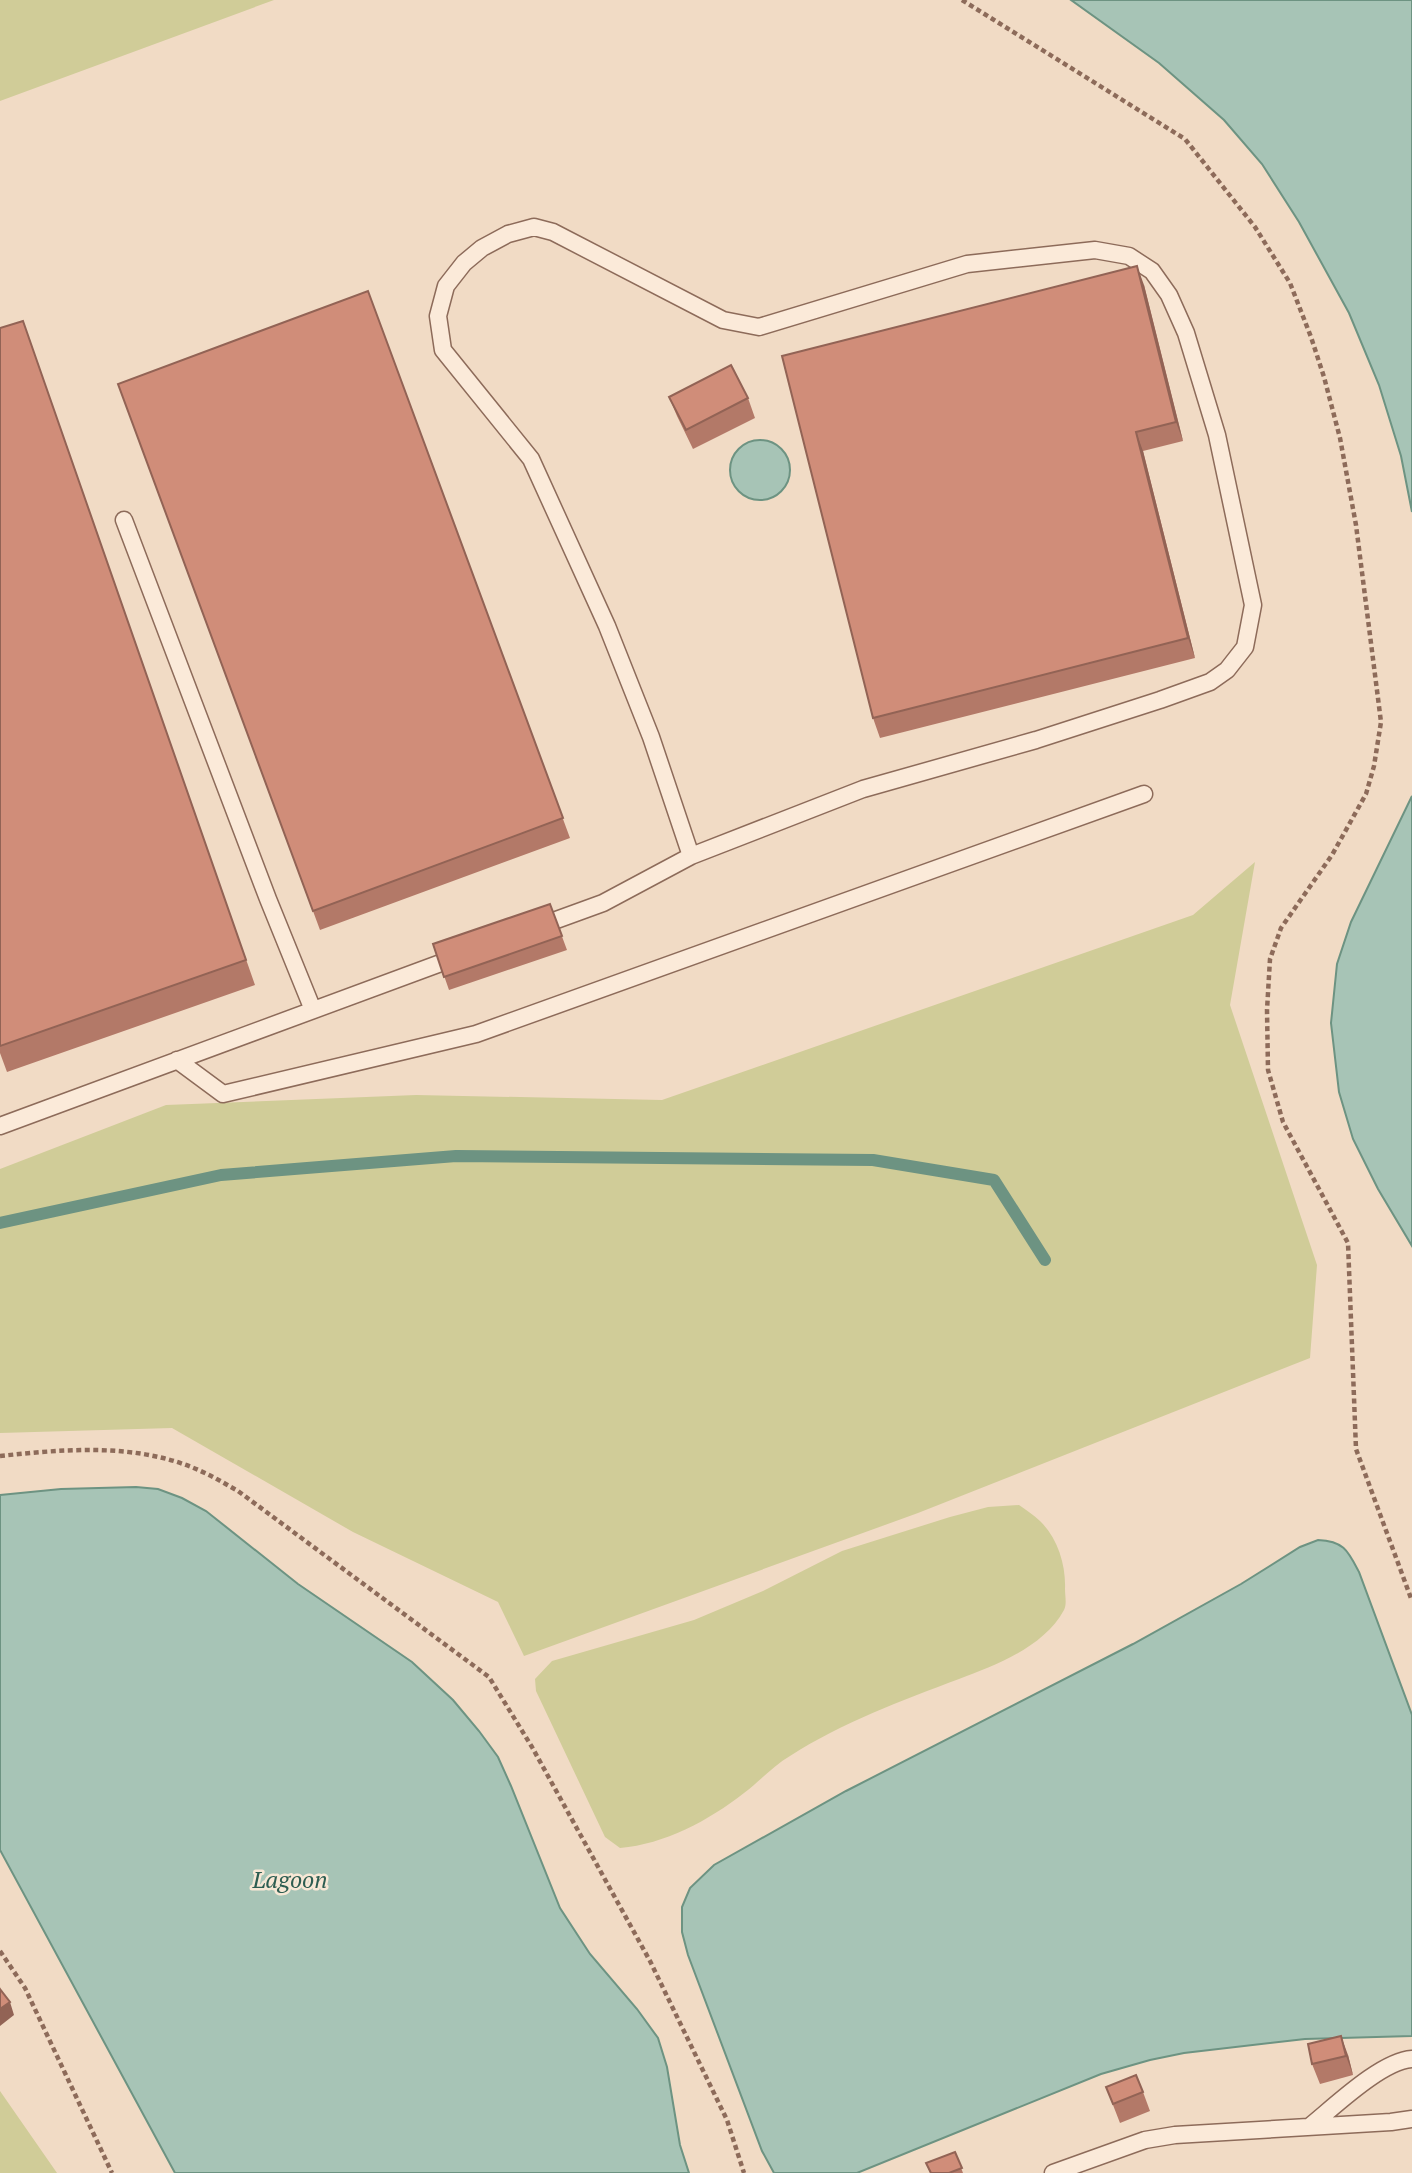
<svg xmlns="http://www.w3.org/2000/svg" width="1412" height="2173" font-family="'PT Serif',serif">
<rect width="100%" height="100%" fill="#f1dbc5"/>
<!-- green -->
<path fill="#d0cc98" d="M0,0H274L0,101Z
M1255,862L1230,1005L1317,1265L1310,1358L918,1513L524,1656L498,1602L353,1532L172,1428L0,1433V1169L166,1105L416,1095L662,1100L1193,915Z
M1019,1505C1026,1510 1034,1515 1040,1521C1058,1538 1066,1566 1065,1589C1065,1596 1067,1604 1064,1610C1044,1647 996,1665 959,1679C901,1701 843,1722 790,1756C773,1766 760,1781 744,1793C708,1821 665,1844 620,1848L605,1837L536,1691L535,1679L552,1661L694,1620L763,1591L842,1551L950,1517L988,1507Z
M0,2091L57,2173H0Z"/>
<!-- water -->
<path fill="#a7c4b6" stroke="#6d9382" stroke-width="2" d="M1071,0H1412V512L1401,456L1379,385L1349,313L1299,222L1262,164L1224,120L1159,63Z
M730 470a30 30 0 1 1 60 0a30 30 0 1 1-60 0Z
M1412,796V1246L1378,1189L1353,1139L1339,1092L1331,1023L1337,964L1351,922Z
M136,1487L158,1489L182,1498L206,1511L298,1584L412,1662L453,1700L479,1731L498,1757L511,1786L560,1908L590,1954L637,2009L658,2038L667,2067L680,2145L689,2173H175L0,1850V1495L61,1489Z
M1318,1540C1344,1541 1348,1551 1359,1572L1412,1715V2036L1305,2039L1184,2053L1150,2060L1101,2074L857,2173H774L762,2151L688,1955L682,1932V1907L690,1888L714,1865L846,1791L1133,1644L1241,1584L1300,1547Z"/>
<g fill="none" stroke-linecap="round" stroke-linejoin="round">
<!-- stream -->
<path stroke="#6d9382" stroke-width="12" d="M0,1223L221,1175L456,1156L873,1160L994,1180L1045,1260"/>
<!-- lane casing -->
<g stroke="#8d6b5a" stroke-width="19">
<path id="lane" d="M124,520L268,899L313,1010
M537,927L603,903L691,856L651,737L607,626L531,459L443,350L438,316L446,286L464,263L482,248L508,234L534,227L553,232L723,320L759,327L967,264L1095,250L1129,256L1152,271L1169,295L1186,333L1217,435L1253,605L1245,647L1227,670L1210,682L1160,700L1036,740L863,789L691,856
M177,1060L223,1094L476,1034L1144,794
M0,1126L457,957
M1309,2127C1334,2107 1381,2061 1412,2059
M1053,2173L1145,2140L1175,2135L1391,2122L1412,2119"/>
</g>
<!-- path -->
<path stroke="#8d6b5a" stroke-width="4.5" stroke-dasharray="5 3.5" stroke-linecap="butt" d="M962,0L1185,139L1255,227L1290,283L1311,337L1324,377L1340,438L1356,525L1381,722L1374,766L1366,794L1332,855L1281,928L1270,959L1267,1010L1268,1070L1283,1122L1348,1243L1356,1449L1412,1601
M0,1456C67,1449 141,1442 205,1473C216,1478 227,1485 238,1491L489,1677L532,1747L650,1961L727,2120L744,2173
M0,1951L25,1988L112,2173"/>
<!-- lane -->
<use href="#lane" stroke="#fbead9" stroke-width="16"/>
</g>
<!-- wall -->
<path fill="#b37968" d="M1144,285L1183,441L1143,451L1195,658L880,738L873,718Z
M368,291L570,838L320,930L118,384Z
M23,321L255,985L7,1072L0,1053V328Z
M669,397L748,398L755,418L693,449L677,416Z
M550,904L567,950L449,990L433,944Z
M1348,2055L1353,2075L1320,2084L1312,2064Z
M1106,2087L1143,2092L1150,2111L1120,2123Z
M955,2152L963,2173H930L926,2163Z"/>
<!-- shaded-wall -->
<path fill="#926355" d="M1137,266L1144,285L1183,441L1176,422Z
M1136,432L1143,451L1195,658L1188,638Z
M10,2002L14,2015L0,2026V2009Z
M1341,2036L1348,2055L1353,2075L1346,2056Z"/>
<!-- building -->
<path fill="#d08d79" stroke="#926355" stroke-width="2" d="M1137,266L1176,422L1136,432L1188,638L873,718L782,356Z
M368,291L563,818L313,911L118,384Z
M23,321L246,960L0,1046V328Z
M731,365L748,398L686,430L669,397Z
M550,904L562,936L444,977L433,944Z
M0,1989L10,2002L0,2009Z
M1341,2036L1346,2056L1312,2064L1308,2044Z
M1136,2075L1143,2092L1113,2104L1106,2087Z
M955,2152L962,2168L949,2173H931L926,2163Z"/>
<g text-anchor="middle" stroke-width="5" stroke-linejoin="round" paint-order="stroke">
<!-- water labels -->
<g font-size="24" font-style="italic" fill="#2d5d51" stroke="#f7e7d5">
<text x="290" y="1888">Lagoon</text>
</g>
</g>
</svg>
